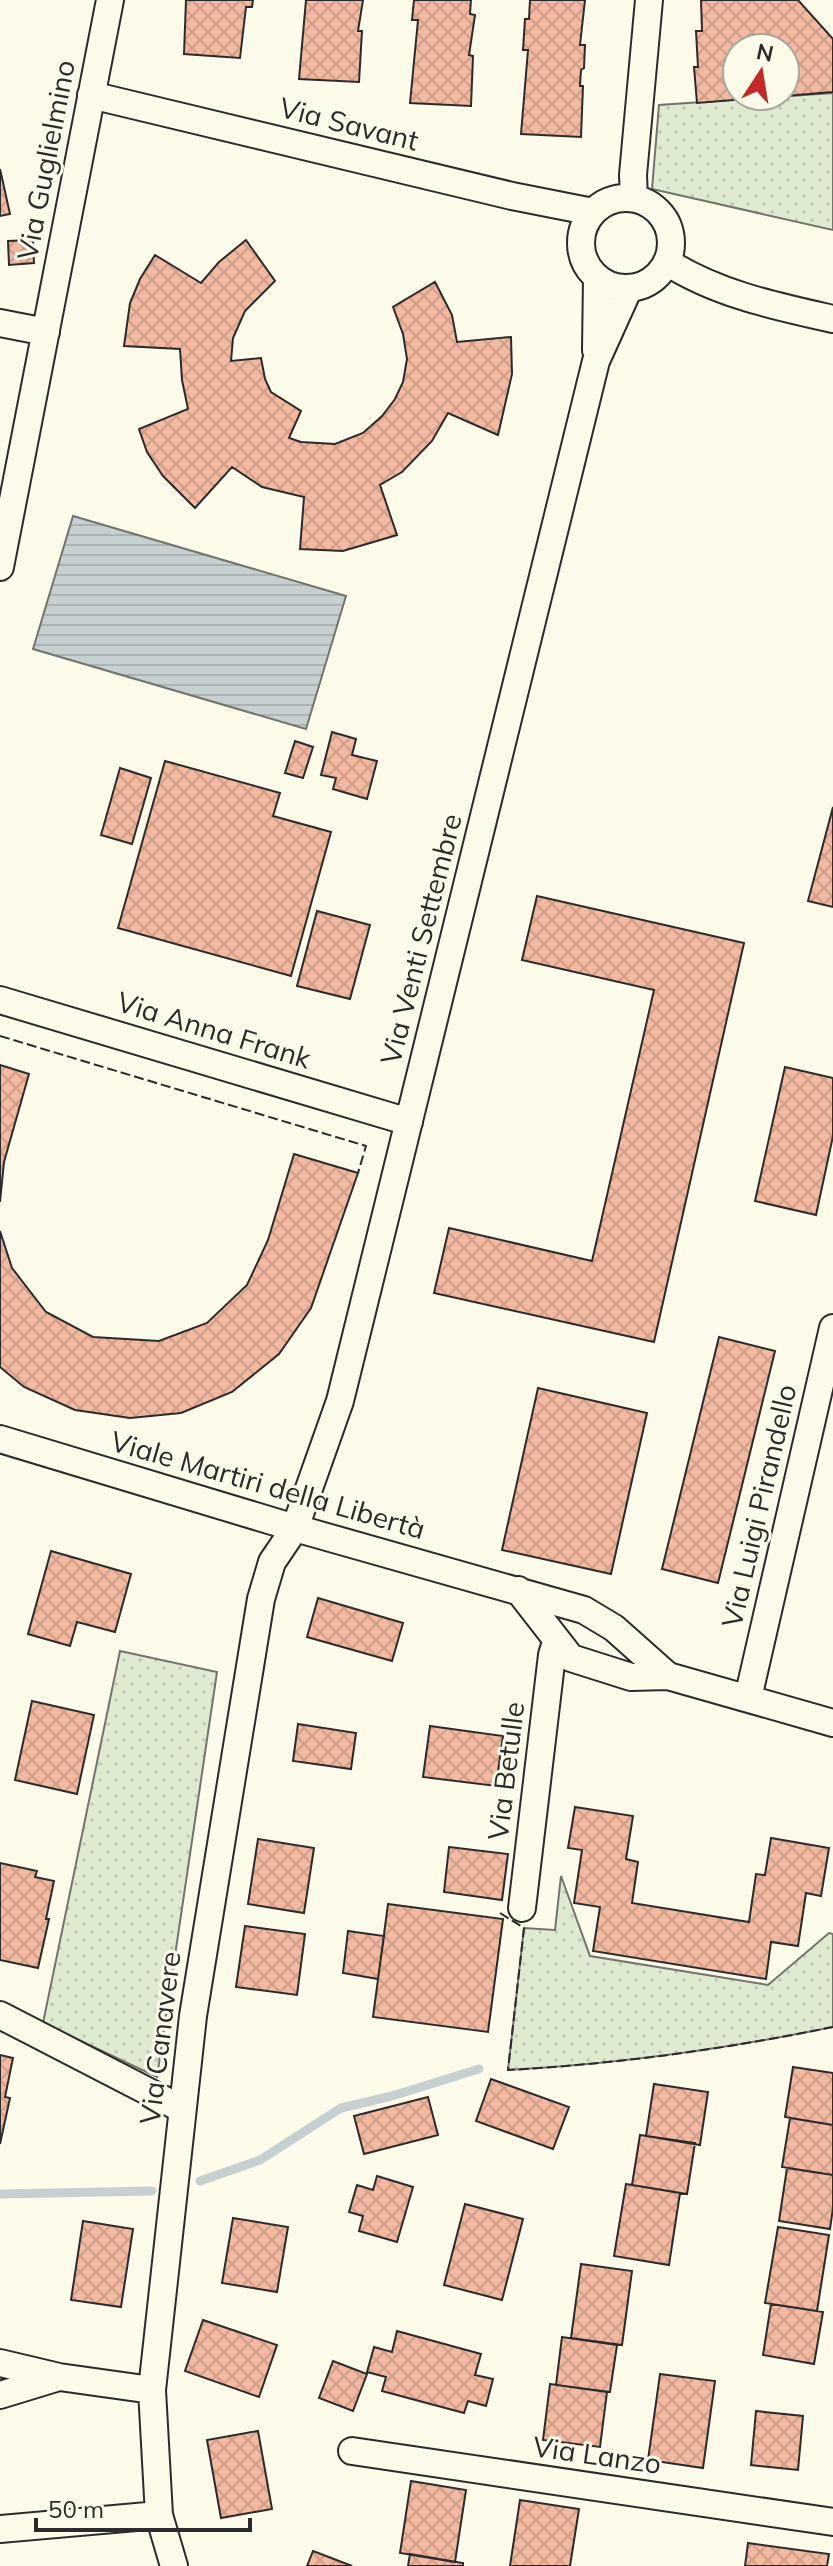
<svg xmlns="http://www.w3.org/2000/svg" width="833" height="2566" font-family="Mulish,sans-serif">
<defs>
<pattern id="green-dots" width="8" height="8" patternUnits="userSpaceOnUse" patternTransform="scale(2)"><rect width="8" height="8" fill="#deebd1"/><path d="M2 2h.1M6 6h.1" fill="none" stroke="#bfcab4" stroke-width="1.8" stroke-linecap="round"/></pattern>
<pattern id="water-rules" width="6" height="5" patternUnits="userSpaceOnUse" patternTransform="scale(2)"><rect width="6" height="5" fill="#c7d0d0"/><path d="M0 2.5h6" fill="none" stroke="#abb3b3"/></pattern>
<pattern id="building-cross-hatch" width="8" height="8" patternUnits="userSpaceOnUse" patternTransform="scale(2)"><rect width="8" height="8" fill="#f2b8a0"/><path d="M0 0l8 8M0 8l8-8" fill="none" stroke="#d09e8a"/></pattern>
</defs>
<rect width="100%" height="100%" fill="#fdfbea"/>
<!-- green -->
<path fill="url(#green-dots)" stroke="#74746e" stroke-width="2" d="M833,93V230L652,189L659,105Z
M120,1651L217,1672L157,2077L43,2023Z
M561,1876L590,1956L768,1985L829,1933L833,1934V2027C725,2049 618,2064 508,2070L524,1928L555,1930Z"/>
<!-- water -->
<path fill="url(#water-rules)" stroke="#74746e" stroke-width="2" d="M73,516L346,596L306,729L33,649Z"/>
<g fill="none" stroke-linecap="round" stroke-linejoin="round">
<!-- stream -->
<path stroke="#c7d0d0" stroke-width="9" d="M200,2181L260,2160L341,2108L392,2096L479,2069
M0,2194L152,2191"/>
</g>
<!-- building -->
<path fill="url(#building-cross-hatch)" stroke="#2b2b2b" stroke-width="2" d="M186,0H253L252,7H246L240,58L184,54Z
M306,0H363L358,31H362L359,82L299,79Z
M414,0H471L470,14L475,15L469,55L473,56L471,106L410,103L418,20H412Z
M530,0H585L580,45H585L584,68L581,70L580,86H583L581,137L521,134L528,50H523L525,19H529Z
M701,0H798L833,39V92L785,96V48H737V96H782L697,103L694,67H698L696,31H702Z
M0,169L10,214L0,216Z
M33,240L34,263L9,265L8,241Z
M246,240L275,281L245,311L233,338L231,361L261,358L265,379L271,392L301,411L289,438L301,442L335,444L363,433L382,416L395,399L403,382L407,359L403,334L393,307L435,282L452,315L457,342L511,337L512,374L498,435L448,413L432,441L402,472L380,485L397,535L343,551L300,549L304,497L262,487L232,467L195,508L163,476L147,452L139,429L188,409L182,380L180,349L124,346L130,303L140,279L155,255L201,283L219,262Z
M332,732L356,739L352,755L377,761L367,799L333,789L336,778L321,775Z
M295,741L313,747L303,778L285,773Z
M165,761L280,793L273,816L331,832L291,976L118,928Z
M120,768L151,778L132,844L101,835Z
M833,807V907L808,901Z
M537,896L744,943L654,1342L434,1293L449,1228L592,1261L654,990L522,960Z
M317,911L370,925L350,999L297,986Z
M0,1065L29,1074L4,1162L0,1202Z
M785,1067L833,1078V1136L816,1215L755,1201Z
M294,1154L358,1173L311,1308L279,1354L232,1392L181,1413L130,1418L75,1410L24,1387L0,1367V1231L12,1268L46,1312L93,1337L159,1341L207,1323L247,1285L268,1240Z
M719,1337L775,1351L718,1583L662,1569Z
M538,1388L647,1413L611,1574L502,1550Z
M51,1551L131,1574L115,1632L77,1622L70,1646L28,1634Z
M318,1598L403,1623L392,1661L307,1637Z
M32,1701L94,1715L77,1794L15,1780Z
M298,1724L356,1733L351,1769L293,1761Z
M430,1726L503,1736L496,1786L423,1777Z
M575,1807L633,1816L626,1859L638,1862L632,1903L749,1922L756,1874L765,1875L771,1838L829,1848L821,1896L806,1893L798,1946L771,1942L766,1979L593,1951L600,1907L574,1903L582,1850L568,1848Z
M258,1839L314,1848L304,1913L248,1904Z
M449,1847L508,1854L502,1900L444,1892Z
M0,1863L37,1871L35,1877L54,1881L46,1919H49L38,1968L0,1960Z
M388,1904L503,1919L488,2032L373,2017Z
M245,1926L305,1934L297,1995L236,1987Z
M348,1931L384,1936L378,1979L343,1973Z
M0,2055L13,2058L5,2097L10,2098L0,2144Z
M793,2067L833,2073V2125L785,2117Z
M491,2079L569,2107L553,2149L476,2121Z
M654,2084L708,2092L700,2145L646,2136Z
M428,2097L438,2135L364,2154L354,2116Z
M790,2118L833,2125V2175L782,2167Z
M640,2135L695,2143L687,2194L632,2185Z
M787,2168L833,2175V2208L830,2229L779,2221Z
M377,2176L413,2187L397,2242L359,2231L363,2216L349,2212L357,2185L373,2190Z
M626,2184L680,2193L669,2265L614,2256Z
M465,2204L523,2219L502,2300L444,2285Z
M233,2218L288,2227L277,2292L222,2283Z
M83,2221L133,2229L121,2307L71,2300Z
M778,2227L829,2235L817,2311L765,2303Z
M581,2264L632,2271L622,2345L571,2338Z
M771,2304L823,2312L814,2364L763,2355Z
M203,2320L277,2345L259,2397L185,2371Z
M397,2331L481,2354L475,2375L493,2379L486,2406L468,2401L464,2413L382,2391L386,2377L367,2372L374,2347L392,2352Z
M562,2337L617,2345L610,2392L556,2385Z
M333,2361L367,2374L353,2411L319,2398Z
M660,2374L715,2381L703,2468L648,2460Z
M550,2384L607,2392L600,2447L543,2440Z
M756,2411L803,2416L798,2470L751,2465Z
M258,2431L272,2509L221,2518L207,2440Z
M411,2481L466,2490L455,2562L400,2553Z
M520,2500L579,2509L570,2566H510Z
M748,2543L829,2554L827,2566H745Z
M313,2551L352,2566H307Z
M410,2554L463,2563V2566H408Z"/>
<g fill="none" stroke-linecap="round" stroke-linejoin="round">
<!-- minor casing -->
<g stroke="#2b2b2b" stroke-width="30">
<path id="minor" d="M91,95L512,196L593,212
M634,198L633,175L649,0
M581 243a45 45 0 1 1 90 0a45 45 0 1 1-90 0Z
M667,262C717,294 775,306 833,319
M0,323L46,332
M596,350L597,278
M0,567L110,0
M0,1000L409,1122
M0,1439L295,1528L584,1610L614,1628L668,1676
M518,1590L571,1658L631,1677L668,1676L833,1723
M748,1698L833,1328
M522,1908L552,1655L556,1642
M0,2015L182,2109
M0,2363L59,2377L152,2390
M0,2395L59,2377
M352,2451L833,2522
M0,2529L159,2515
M174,2566L159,2515L152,2390L193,2016L261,1599L272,1562L295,1528L340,1401L596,361L629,288"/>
</g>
<!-- minor -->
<use href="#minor" stroke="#fdfbea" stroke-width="26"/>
<!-- fence -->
<path stroke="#2b2b2b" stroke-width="2" stroke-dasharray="10 4" stroke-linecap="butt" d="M0,1036L366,1146L358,1173
M500,1913L524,1928L508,2070C618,2064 725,2049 833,2027"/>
</g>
<g text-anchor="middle" stroke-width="6" stroke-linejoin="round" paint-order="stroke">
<!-- street labels -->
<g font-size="28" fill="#2b2b2b" stroke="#fdfbea">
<text transform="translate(349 124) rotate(14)" y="10">Via Savant</text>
<text transform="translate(46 160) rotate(-79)" y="10">Via Guglielmino</text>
<text transform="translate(421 939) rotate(-76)" y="10">Via Venti Settembre</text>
<text transform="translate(214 1030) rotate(17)" y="10">Via Anna Frank</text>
<text transform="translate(268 1485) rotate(16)" y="10">Viale Martiri della Libertà</text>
<text transform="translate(759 1506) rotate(-77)" y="10">Via Luigi Pirandello</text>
<text transform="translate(506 1771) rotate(-83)" y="10">Via Betulle</text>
<text transform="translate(160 2038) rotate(-83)" y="10">Via Canavere</text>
<text transform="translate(597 2455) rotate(8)" y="10">Via Lanzo</text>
</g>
</g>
<!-- north arrow -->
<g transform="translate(761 72) rotate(12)"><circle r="38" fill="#fdfbea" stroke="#a9a89e" stroke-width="2"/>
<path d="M0-6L14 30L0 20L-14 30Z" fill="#c62828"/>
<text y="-12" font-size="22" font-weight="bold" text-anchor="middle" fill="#2b2b2b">N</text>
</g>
<!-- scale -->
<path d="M36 2518v12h214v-12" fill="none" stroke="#2b2b2b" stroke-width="4"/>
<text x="48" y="2518" font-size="24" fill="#2b2b2b" stroke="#fdfbea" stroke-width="6" paint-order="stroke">50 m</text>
</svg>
